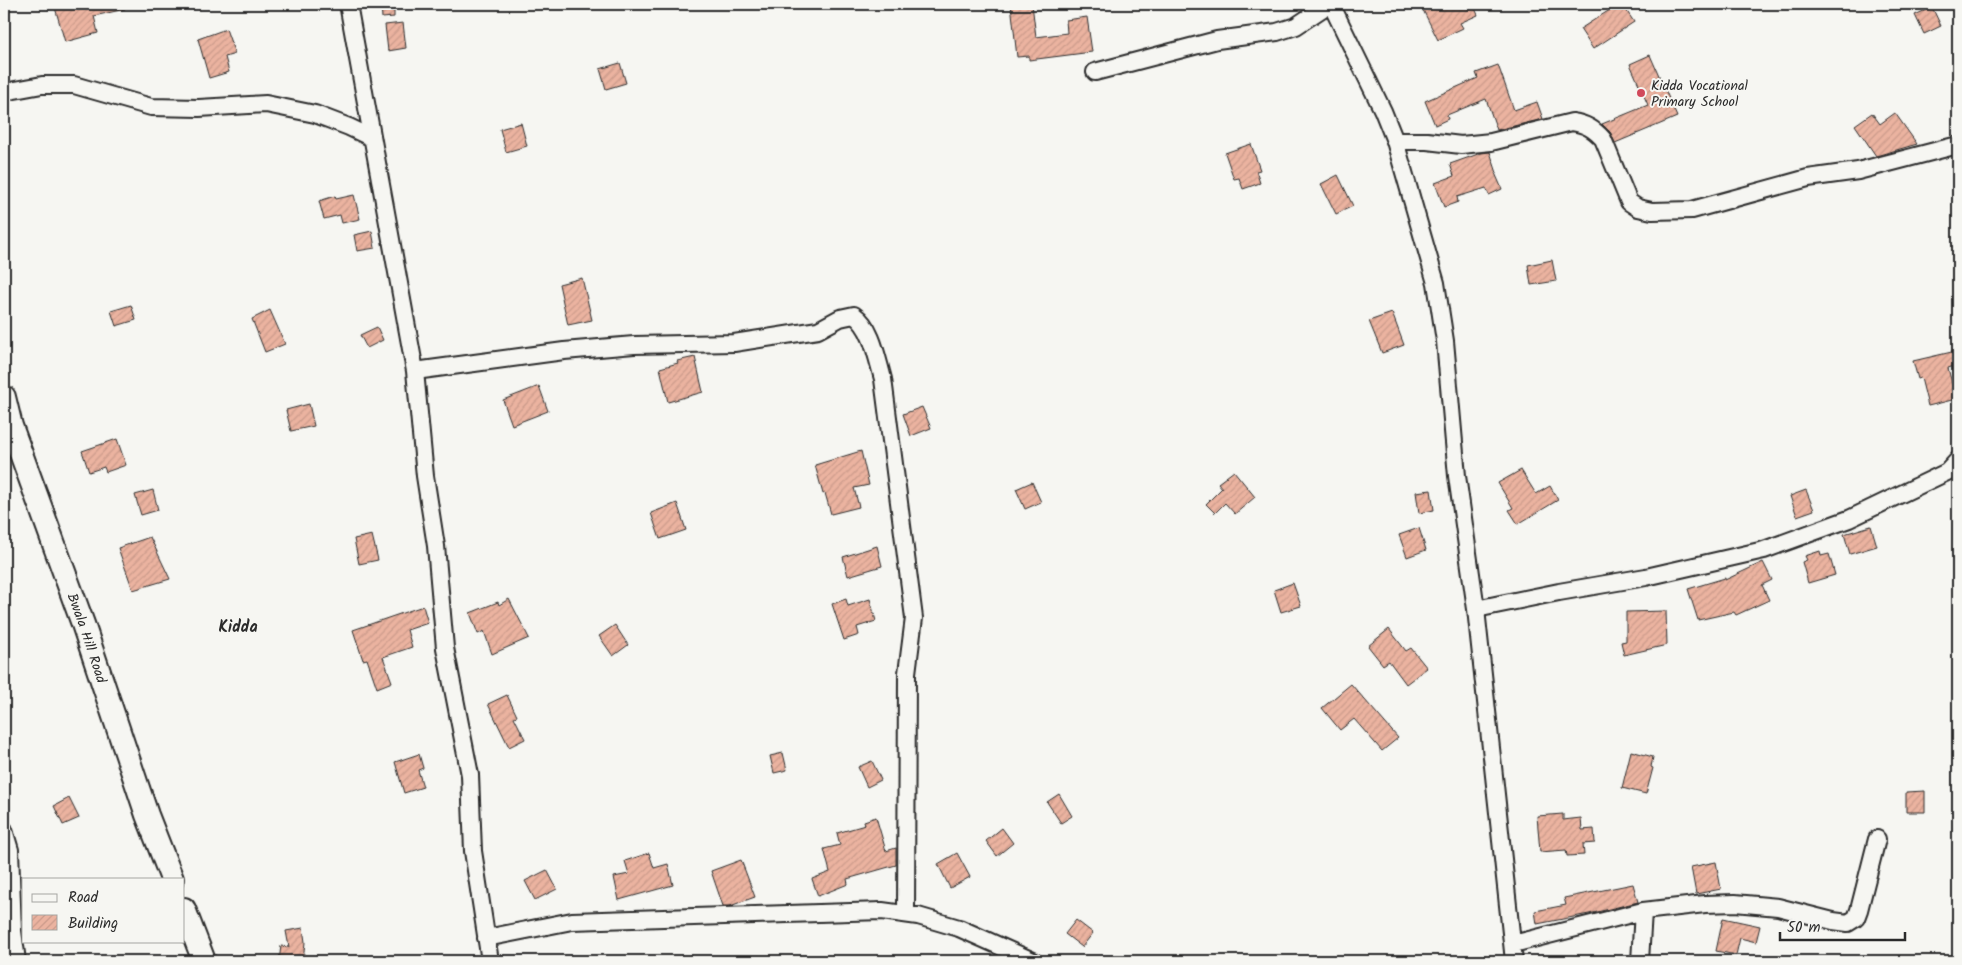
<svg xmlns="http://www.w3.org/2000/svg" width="1962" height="965" font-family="Kalam,sans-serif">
<defs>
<pattern id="building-hatch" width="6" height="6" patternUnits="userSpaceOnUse" patternTransform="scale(1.25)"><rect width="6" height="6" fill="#ebb3a0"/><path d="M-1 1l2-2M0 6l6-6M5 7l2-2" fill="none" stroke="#ca9a8a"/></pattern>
</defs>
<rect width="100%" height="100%" fill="#f6f6f2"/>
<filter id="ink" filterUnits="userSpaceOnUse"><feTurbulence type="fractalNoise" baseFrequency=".02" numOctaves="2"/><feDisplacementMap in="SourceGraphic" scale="10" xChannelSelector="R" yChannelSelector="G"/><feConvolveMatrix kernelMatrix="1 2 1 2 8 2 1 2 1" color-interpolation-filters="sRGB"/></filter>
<g filter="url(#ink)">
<!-- building -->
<path fill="url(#building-hatch)" stroke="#2b2b2b" d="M54,4H124L125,9L94,16L98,33L65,42Z
M381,4H394V17L382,18Z
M1011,4H1032L1036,37L1067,33L1066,20L1087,17L1092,52L1029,60V56L1017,57Z
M1420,4H1473L1478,15L1460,23L1463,28L1438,40Z
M1619,4H1622L1634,22L1593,49L1580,29Z
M1932,7L1941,26L1924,34L1915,15Z
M403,23L406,48L388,51L385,25Z
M226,29L235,54L225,57L229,72L209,78L198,39Z
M1650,55L1677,117L1615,143L1610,132L1602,124L1648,105L1630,64Z
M620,63L626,83L606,89L600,69Z
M1498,65L1514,110L1537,102L1543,119L1497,130L1486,99L1447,115L1448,119L1435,125L1425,101L1478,78L1476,73Z
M1872,113L1880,124L1895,113L1917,144L1876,156L1855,125Z
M521,123L527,146L506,152L500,129Z
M1251,144L1260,170L1256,171L1260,183L1243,189L1239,178L1234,179L1225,153Z
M1490,152L1497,173H1495L1502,189L1489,195L1486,188L1457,197L1458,202L1444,207L1435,183L1454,176L1450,164L1481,153Z
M1338,175L1353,206L1336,214L1321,184Z
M354,195L360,219L342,223L340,215L324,219L319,201L335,196L336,199Z
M372,231L375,248L357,251L354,235Z
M1552,260L1556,281L1531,285L1528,265Z
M582,278L592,320L568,325L559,284Z
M131,305L136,320L116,326L111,311Z
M270,310L285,344L265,352L252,319Z
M1392,313L1404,345L1382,353L1369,321Z
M377,327L383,340L367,348L360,335Z
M1956,351L1958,365L1948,368L1956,399L1928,406L1921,378L1918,379L1913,361Z
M695,357L703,392L668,402L660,368L678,363L677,361Z
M539,386L548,411L512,425L503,400Z
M309,404L314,426L291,431L286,410Z
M922,407L931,428L911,436L903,414Z
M117,439L126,465L106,472L104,467L89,472L82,451Z
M861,451L869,485L854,488L859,507L831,514L825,493L823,494L815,465Z
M1521,470L1536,494L1550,486L1558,500L1518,524L1509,510L1513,508L1498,483Z
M1234,471L1255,497L1235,514L1225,503L1215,513L1206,504L1222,488L1218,483Z
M1032,482L1041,502L1025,509L1016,489Z
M153,490L158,510L141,515L135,495Z
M1431,490L1434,510L1419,513L1416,492Z
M1806,490L1814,510L1797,516L1790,496Z
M677,503L686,530L660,539L651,513Z
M1871,526L1877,546L1850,554L1844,534Z
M1419,528L1426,550L1407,557L1399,535Z
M372,535L378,560L359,564L354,539Z
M150,537L170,579L133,590L118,548Z
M877,546L882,566L848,576L843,557Z
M1820,551L1821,556L1829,554L1835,575L1808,583L1802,562L1807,560L1805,556Z
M1763,562L1772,580L1762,585L1769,600L1736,615L1734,612L1698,620L1688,589L1725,578V580Z
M1293,583L1301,606L1281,612L1274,590Z
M509,599L529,638L492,654L484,631L478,634L470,613L498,602L499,605Z
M846,599L848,606L870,599L876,621L857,627L859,635L844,640L832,604Z
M423,606L428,623L407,630L412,647L383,657L392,682L377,688L367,659L363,660L353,630Z
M1666,611L1667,645L1624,655L1621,642L1626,641V612Z
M615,625L628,645L613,656L599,636Z
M1389,629L1406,651L1411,648L1427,668L1406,684L1389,661L1383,665L1368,646Z
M1351,684L1398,738L1382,751L1354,719L1340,730L1322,708Z
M507,695L517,716L514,717L525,739L509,747L488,704Z
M1631,751L1653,757L1651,767L1653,768L1646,794L1622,788Z
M783,753L787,770L774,773L770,756Z
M419,754L423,768L418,770L423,787L404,793L395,762Z
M872,761L881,780L867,787L858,767Z
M1925,791V812H1906V792Z
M1059,794L1072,816L1061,823L1047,802Z
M69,798L79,818L63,825L54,806Z
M1563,814V820L1581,818L1582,830L1594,829L1595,843L1583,844L1584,855L1567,856L1566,850L1540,852L1537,816Z
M876,817L886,851L896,848V865L847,879L848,884L818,896L812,879L830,872L824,849L840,845L837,833L865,825L864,821Z
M1002,828L1013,843L997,856L986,841Z
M649,853L654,868L668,864L673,885L619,900L614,877L629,874L625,861Z
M957,853L970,877L950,888L938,864Z
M741,860L755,897L730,906H723L711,871Z
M1716,862L1721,889L1696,894L1691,867Z
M547,870L557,889L535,900L525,881Z
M1633,884L1638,902L1589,914L1537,924L1535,911L1566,905L1564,898Z
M1723,918L1760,926L1756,942L1740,938L1736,955L1716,951Z
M1076,920L1093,933L1082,947L1065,934Z
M303,928L305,942L303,961H279L281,946L289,947L286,931Z"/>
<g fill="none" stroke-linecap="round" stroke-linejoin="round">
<!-- street casing -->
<g stroke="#2b2b2b" stroke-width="20">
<path id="street" d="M348,4L415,371L425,476L436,546L445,648L470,775L473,851L490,961
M1331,4L1383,111L1395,141L1436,283L1445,341L1457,476L1476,609L1514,961
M1095,72L1217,40L1277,32L1296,26L1329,4
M4,92L42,85H74L151,107L199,108L266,104L315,114L349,127L372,138
M1395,141H1427L1461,145L1491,142L1572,122C1586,124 1594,129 1603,139L1629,202L1638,208L1652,211L1692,210L1808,178L1858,171L1958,145
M415,371L564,351L634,345L734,343L818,330L840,318L854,315C872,327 877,358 883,379L914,618L907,673L906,914
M1476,609L1559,592L1646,577L1764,550L1849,519L1947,472L1958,460
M4,830L10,850L13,931L17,961
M486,938L572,921L882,911L918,916L959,928L1033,961
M1513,944L1643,911L1705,904L1735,903L1778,907L1833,921L1848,923L1856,918L1859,910L1877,839
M1640,961L1643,911"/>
</g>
<!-- secondary casing -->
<g stroke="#2b2b2b" stroke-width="26">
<g id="secondary">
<path id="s1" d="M4,397L11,426L83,624L147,815L172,879"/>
<path d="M184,909L204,961"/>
</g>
</g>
<!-- street -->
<use href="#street" stroke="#f6f6f2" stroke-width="16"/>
<!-- secondary -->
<use href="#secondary" stroke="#f6f6f2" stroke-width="22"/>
</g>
</g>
<!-- markers -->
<circle fill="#d1495b" stroke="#f6f6f2" stroke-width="2" cx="1641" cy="93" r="5"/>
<g text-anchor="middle" stroke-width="4" stroke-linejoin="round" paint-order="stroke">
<!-- poi labels -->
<g font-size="14" fill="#2b2b2b" stroke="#f6f6f2" text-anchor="start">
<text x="1651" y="90">Kidda Vocational<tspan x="1651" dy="16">Primary School</tspan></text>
</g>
<!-- street labels -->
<g font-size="14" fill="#2b2b2b" stroke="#f6f6f2">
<text dy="5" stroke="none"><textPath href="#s1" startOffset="255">Bwala Hill Road</textPath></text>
</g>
<!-- quarter labels -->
<g font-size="16" font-weight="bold" fill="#2b2b2b" stroke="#f6f6f2">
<text x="238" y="632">Kidda</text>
</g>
</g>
<!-- margin -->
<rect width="1962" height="965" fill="none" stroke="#f6f6f2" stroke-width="20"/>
<rect x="10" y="10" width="1942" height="945" fill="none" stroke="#2b2b2b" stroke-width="2" filter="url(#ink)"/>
<!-- legend -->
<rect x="22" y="878" width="162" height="65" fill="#f6f6f2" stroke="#a5a5a2"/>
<rect x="32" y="894" width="25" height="8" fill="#f6f6f2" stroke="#a5a5a2"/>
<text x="68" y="902" font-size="15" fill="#2b2b2b">Road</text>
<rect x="32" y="915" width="25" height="15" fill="url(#building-hatch)" stroke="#a5a5a2"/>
<text x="68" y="928" font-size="15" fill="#2b2b2b">Building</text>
<!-- scale -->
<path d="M1780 932v8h125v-8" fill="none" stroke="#2b2b2b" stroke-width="2.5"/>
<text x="1787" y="932" font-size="15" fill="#2b2b2b" stroke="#f6f6f2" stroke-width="4" paint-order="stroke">50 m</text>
</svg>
